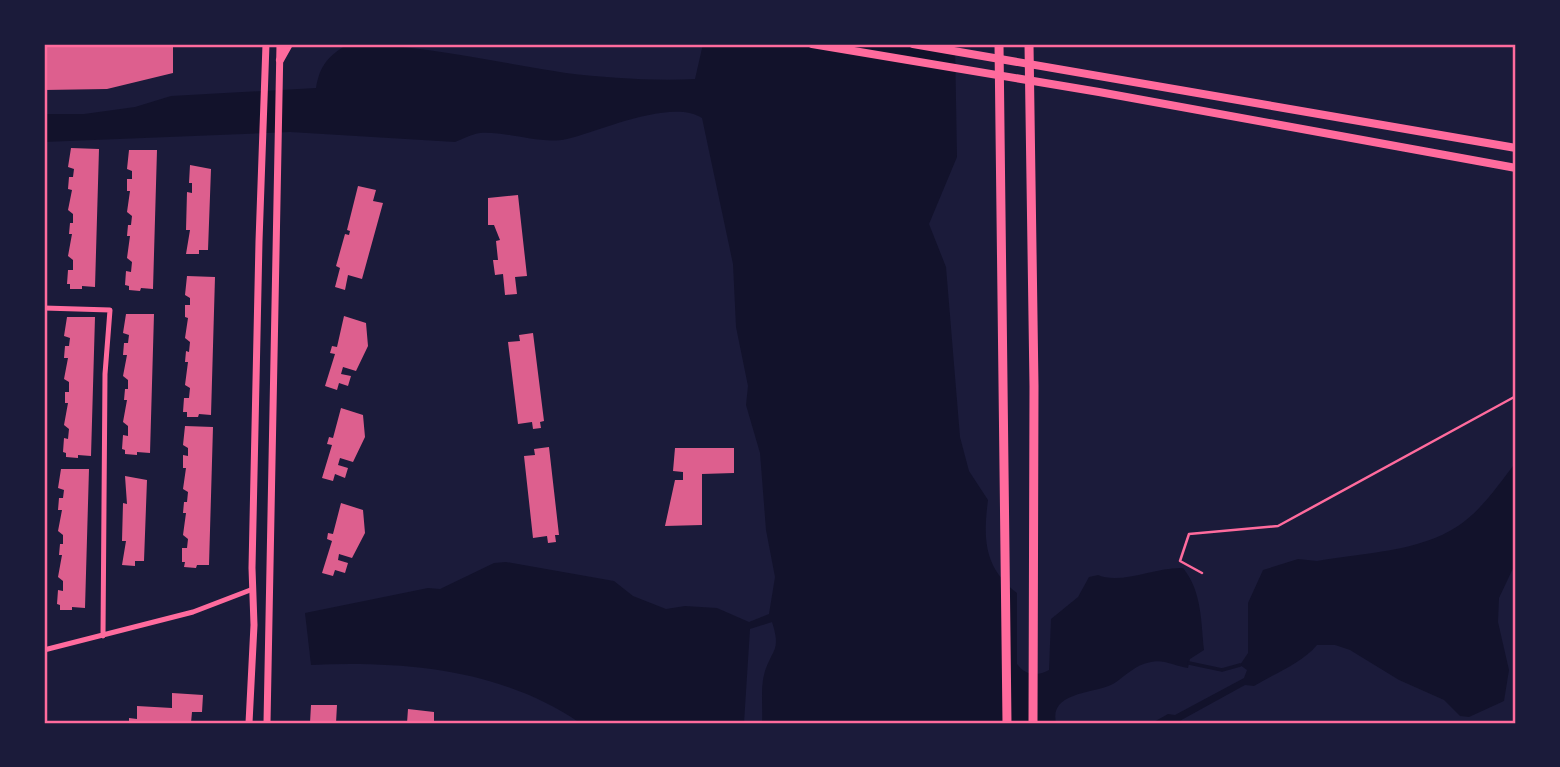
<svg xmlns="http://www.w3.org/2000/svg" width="1560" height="767" font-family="'Archivo Narrow',sans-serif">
<rect width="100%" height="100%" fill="#1b1b3a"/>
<!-- water -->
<path fill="#12122b" d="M348,44C422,44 493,62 566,73C608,78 653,81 695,79L703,44H955L957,157L929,224L946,267L960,437L969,471L988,500C983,539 984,568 1017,593V664C1025,675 1037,677 1049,670L1051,619L1078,597L1089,577L1098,575C1121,585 1155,567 1183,568C1202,591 1201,622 1204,650L1190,659L1188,668C1175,666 1163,659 1151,662C1134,665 1126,676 1113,684C1095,694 1049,691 1056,723H762C763,708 760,686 765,671C773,648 781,650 772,622L750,629L744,723H580C501,669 404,661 311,665L305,613L428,588L440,589L494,563L506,562L614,581L633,596L666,609L685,606L717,608L749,622L769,614L775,577L766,530L760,453L746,405L748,386L736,327L733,264L702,118C672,98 600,131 567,139C540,145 508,131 480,133C472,134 463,139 455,142L290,132L44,142V114H84L135,107L171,96L316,88C320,65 328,56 348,44Z
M1516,462V562L1499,598L1498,622L1509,670L1504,701L1469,717L1460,716L1444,700L1399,680L1350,650L1335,645H1317C1301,664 1275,673 1254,686L1245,685L1176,723H1152L1168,714L1175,715L1244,678L1247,670L1240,665L1248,653V603L1263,570L1298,559L1317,561C1362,553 1419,552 1458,526C1482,510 1499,484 1516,462Z"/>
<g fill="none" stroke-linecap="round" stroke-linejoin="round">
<!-- stream -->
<path stroke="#12122b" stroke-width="3.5" d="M1189,663L1222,670L1240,665"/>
</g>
<!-- building -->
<path fill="#dd5f8e" d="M44,44H173V73L107,89L44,90Z
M71,148L99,149L95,287L82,286V289H70V284H67L68,270H73V260L68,256L72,234H69L70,223H73V214L68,210L72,190L68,189L69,177H73L74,169L68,167Z
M129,150H157L153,289L141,288L140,291L129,290V286L125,285L126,271L131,272L132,262L127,258L130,236H127L128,225H131L132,216L127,212L130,191H127V179H132V171L127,169Z
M190,165L211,169L208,250H199V254H186L190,230H186L187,192L192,193V183H189Z
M358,186L376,190L373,201L383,203L362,279L348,275L345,290L335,287L340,268L336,266L345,234L349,235L350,231L347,230Z
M518,195L527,276L515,277L517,294L505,295L503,274L495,275L493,260H498L496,241L500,240L494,225H488V198Z
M187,276L215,277L211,415L199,414L198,417H187V412H183L184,398H189L190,388L185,385L188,362H185L186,351L189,352L190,342L185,338L188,318L185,317V305H190V298L185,295Z
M126,314H154L150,453L137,452V455L125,454V450L122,449L123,435L128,436V426L123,422L127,400H124L125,389H128V380L123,376L127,355H123L124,343H128L129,335L123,333Z
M344,316L366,323L368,346L356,371L343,367L341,374L351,376L348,386L339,383L337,390L325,386L335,354L330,353L332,346L337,347Z
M67,317H95L91,456L78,455V458L66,457V453L63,452L64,438L68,439L69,429L64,425L68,403H65V392H69V382L64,379L68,358H64L65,346H69L70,338L64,336Z
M533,333L544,421L540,422L541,428L533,429L532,422L518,424L508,342L520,341L519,335Z
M341,408L363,415L365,437L353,462L340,458L338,465L348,468L345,478L335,474L333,481L322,478L332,445L327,444L329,437L333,438Z
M185,426L213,427L209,565H197L196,568L184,567L185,562H182V548H187L188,539L183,535L186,513H183L184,502H187L188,492L183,489L186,468H183V455L188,456V448L183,445Z
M549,447L559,535H555L556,542L548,543L547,536L533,538L524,456L535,455L534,449Z
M675,448H734V473L702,474V525L665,526L675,480H683V472L673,471Z
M61,469H89L85,608L72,607V610H60V605L57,604L58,590L63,591V581L58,577L62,555H59L60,544H63V535L58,531L62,510H58L59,498H63L64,490L58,488Z
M125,476L147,480L144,561H135V566L122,565L126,541H122L123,503L127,504Z
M341,503L363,510L365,533L352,558L339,554L338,560L348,563L345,573L335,570L333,576L322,573L332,541L327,539L328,533L333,534Z
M172,693L203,695L202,712H192L191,723H129V718L137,719V706L172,708Z
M311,705H337L336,723H310Z
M408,709L434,712V723H407Z"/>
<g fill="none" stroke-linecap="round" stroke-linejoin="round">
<!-- service -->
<path stroke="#ff6b9d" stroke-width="2.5" d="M1202,573L1180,561L1189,534L1278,526L1516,396"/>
<!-- minor -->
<path stroke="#ff6b9d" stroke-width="5" d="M44,308L110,310L105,374L103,636
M44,650L193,612L253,589"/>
<!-- tertiary -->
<path stroke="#ff6b9d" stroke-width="7" d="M249,723L254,625L252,568L259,241L266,44
M267,723L280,44"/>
<!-- secondary -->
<path stroke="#ff6b9d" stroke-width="8" d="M812,44L1099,92L1516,168
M913,44L1516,148
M280,60L289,44"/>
<!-- primary -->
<path stroke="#ff6b9d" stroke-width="9" d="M999,44L1007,723
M1029,44L1034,386L1033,723"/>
</g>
<!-- border -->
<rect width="1560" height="767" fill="none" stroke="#1b1b3a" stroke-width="91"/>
<rect x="46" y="46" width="1468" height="676" fill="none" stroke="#ff6b9d" stroke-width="2.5"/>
</svg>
